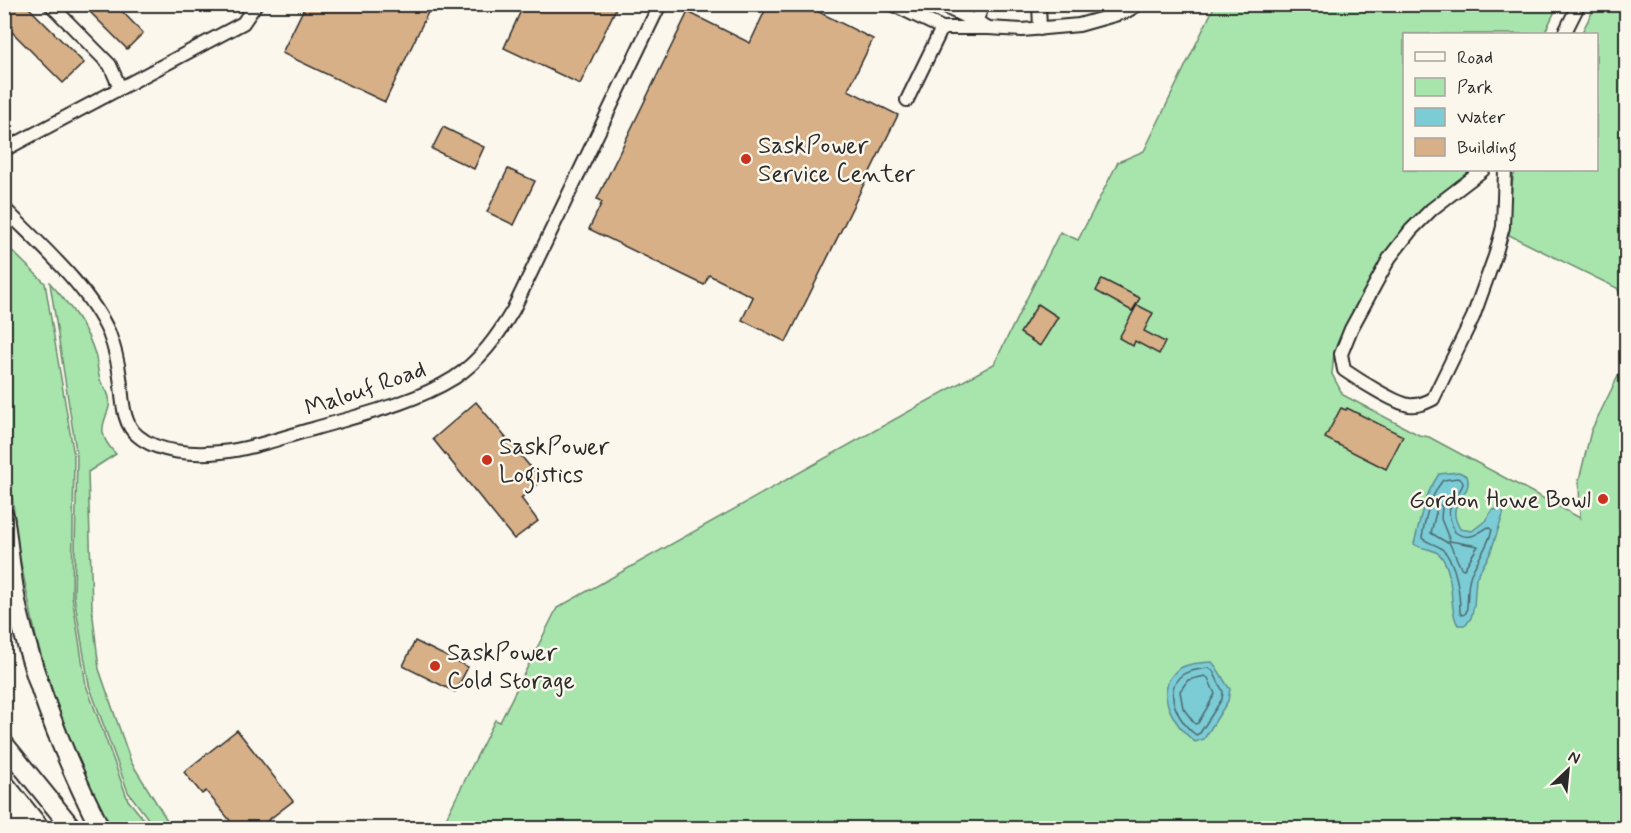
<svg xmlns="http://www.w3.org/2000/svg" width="1631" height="833" font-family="Mynerve,sans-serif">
<rect width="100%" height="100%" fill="#fbf7ec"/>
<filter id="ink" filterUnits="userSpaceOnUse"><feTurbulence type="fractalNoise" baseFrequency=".0167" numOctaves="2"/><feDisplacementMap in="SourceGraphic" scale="12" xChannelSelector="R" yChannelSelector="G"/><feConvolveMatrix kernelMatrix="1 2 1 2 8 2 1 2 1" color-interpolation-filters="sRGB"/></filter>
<g filter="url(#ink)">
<!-- green -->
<path fill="#a8e5ad" stroke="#6a886c" stroke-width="1.5" d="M1215,5H1558L1544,34H1404V170H1475L1429,204L1391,244L1334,352L1332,374L1343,395L1419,435L1429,437L1580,518L1579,480L1591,431L1626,360V828H441L495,720L500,722L557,608L994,364L1060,232L1078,240L1118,162L1144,151Z
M1596,5H1626V303L1617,288L1507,234L1513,177L1516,170H1596V34H1581Z
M4,243L45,283L74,456L72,596L86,685L128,800L151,828H111L109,825L80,766L55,699L37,642L19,554L5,436Z
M50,283C69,304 87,327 95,354C98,363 97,373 101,382C103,386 106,389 108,394C116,416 87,425 116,454L88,472L92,608L99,669L131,762L172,828H155L128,792L89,685L74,596L77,457Z"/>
<!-- water -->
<path fill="#7cccd6" stroke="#5c8c92" stroke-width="1.5" d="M1459,472L1467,476C1473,493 1453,498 1455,515C1455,520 1458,525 1460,529L1472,531L1485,521L1492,510L1501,509L1504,512L1490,554L1476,578L1474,606L1471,618L1466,625H1458C1448,610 1456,573 1440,555C1432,547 1422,550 1414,544C1422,514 1422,500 1439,474Z
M1212,662C1220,670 1223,681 1230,689L1228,701L1204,739L1195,742C1176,727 1153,694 1175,672C1184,663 1201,663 1212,662Z"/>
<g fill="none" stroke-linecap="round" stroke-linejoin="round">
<!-- shore -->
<path stroke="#4b6b6f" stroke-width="1.5" d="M1458,478L1462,480L1463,484C1454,507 1442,503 1455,532C1468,541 1476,535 1488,527L1492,530C1487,549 1478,558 1471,574C1466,586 1469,601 1466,613L1463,615L1460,613C1460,594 1457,563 1442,549C1436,544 1427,543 1422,538C1425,517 1430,496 1443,480Z
M1438,504L1442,506L1441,519L1450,541L1478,546L1464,569L1461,568L1449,542H1446L1431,533Z
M1209,668L1213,671L1223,692L1222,699L1200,733L1196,735C1180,724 1161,691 1182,675C1189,670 1201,669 1209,668Z
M1205,676L1208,678L1215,694L1198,723L1195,724L1183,708L1180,691L1188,680Z"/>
</g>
<!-- building -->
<path fill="#d7b088" stroke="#2b2b2b" stroke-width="1.5" d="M13,4H25L84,63L63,83L4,24V13Z
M82,4H115L143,33L127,49Z
M306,4H432L385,102L282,53Z
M524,4H618L580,84L504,48Z
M768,4H803L873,39L848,90L898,115L786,342L742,320L753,297L709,275L704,285L589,229L602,202L597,199L688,12L750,43Z
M443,127L484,147L474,169L432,149Z
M508,169L535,181L514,225L487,212Z
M1102,279L1140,298L1132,311L1096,291Z
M1038,304L1058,317L1040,346L1020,333Z
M1137,305L1153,313L1144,331L1165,342L1159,354L1135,341L1133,346L1119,338Z
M476,402L542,481L521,498L538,521L514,539L433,439Z
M1341,408L1346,410L1347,408L1403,436L1386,469L1325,438Z
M415,641L468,667L455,692L403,666Z
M237,730L293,801L258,828H236L206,791L202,794L184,772Z"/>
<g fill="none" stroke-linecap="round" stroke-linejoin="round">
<!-- minor casing -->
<g stroke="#2b2b2b" stroke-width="16">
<path id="minor" d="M50,4L110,65L120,88
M892,4L942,28H988L1022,30L1079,25L1125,12L1139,4
M939,4L987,27
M1039,4L1040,29
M976,22L983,4
M1564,34L1579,4
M907,100L942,28
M4,150L243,23L256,4
M1483,170L1432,209L1411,230L1390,257L1351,329L1341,354L1344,370C1357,379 1395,403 1409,405C1418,406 1425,403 1433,399L1473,317L1495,256L1503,227L1505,170
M4,208C39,244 89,287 109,333C114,346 118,362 120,377C123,396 121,423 138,436C158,453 195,455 221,452C252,449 283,437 313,429C360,415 412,404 454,378C480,361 497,337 513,310L660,4"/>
</g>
<!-- highway casing -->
<g stroke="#2b2b2b" stroke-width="22">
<path id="highway" d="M4,516C9,547 11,580 18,611C36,686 65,759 100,828
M4,744L72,828
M4,783L40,828
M4,807L24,828"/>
</g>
<!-- minor -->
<use href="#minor" stroke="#fbf7ec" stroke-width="12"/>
<!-- highway -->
<use href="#highway" stroke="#fbf7ec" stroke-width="18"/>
</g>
</g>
<!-- markers -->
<g fill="#c8321e" stroke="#fbf7ec" stroke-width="2">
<circle cx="746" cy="159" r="6"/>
<circle cx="487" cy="460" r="6"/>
<circle cx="1603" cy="499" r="6"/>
<circle cx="435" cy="666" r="6"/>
</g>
<g text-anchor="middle" stroke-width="5" stroke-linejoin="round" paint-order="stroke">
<!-- poi labels -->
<g font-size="24" fill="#2b2b2b" stroke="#fbf7ec" text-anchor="start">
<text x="758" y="153">SaskPower<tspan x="758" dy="28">Service Center</tspan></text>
<text x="499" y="454">SaskPower<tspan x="499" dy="28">Logistics</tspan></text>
<text x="1591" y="507" text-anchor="end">Gordon Howe Bowl</text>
<text x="447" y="660">SaskPower<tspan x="447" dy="28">Cold Storage</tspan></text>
</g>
<!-- street labels -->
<g font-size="24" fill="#2b2b2b" stroke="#fbf7ec">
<text transform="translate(365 388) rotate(-19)" y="8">Malouf Road</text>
</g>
</g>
<!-- margin -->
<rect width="1631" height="833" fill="none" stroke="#fbf7ec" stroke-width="24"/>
<rect x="12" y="12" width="1607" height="809" fill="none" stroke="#2b2b2b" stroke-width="2" filter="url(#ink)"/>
<!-- legend -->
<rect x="1403" y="33" width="195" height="138" fill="#fbf7ec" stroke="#a8a59f" stroke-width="1.5"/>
<rect x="1415" y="52" width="30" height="9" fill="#fbf7ec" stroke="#a8a59f" stroke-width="1.5"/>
<text x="1457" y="63" font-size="18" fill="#2b2b2b">Road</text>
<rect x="1415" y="78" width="30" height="18" fill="#a8e5ad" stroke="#a8a59f" stroke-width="1.5"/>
<text x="1457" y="93" font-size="18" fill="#2b2b2b">Park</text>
<rect x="1415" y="108" width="30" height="18" fill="#7cccd6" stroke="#a8a59f" stroke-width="1.5"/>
<text x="1457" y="123" font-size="18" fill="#2b2b2b">Water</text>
<rect x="1415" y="138" width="30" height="18" fill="#d7b088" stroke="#a8a59f" stroke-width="1.5"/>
<text x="1457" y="153" font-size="18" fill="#2b2b2b">Building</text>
<!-- north arrow -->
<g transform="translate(1568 770) rotate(26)" stroke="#fbf7ec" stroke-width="4.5" paint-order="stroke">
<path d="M0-4.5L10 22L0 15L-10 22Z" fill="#2b2b2b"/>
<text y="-9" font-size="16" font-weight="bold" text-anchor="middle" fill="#2b2b2b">N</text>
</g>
</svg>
